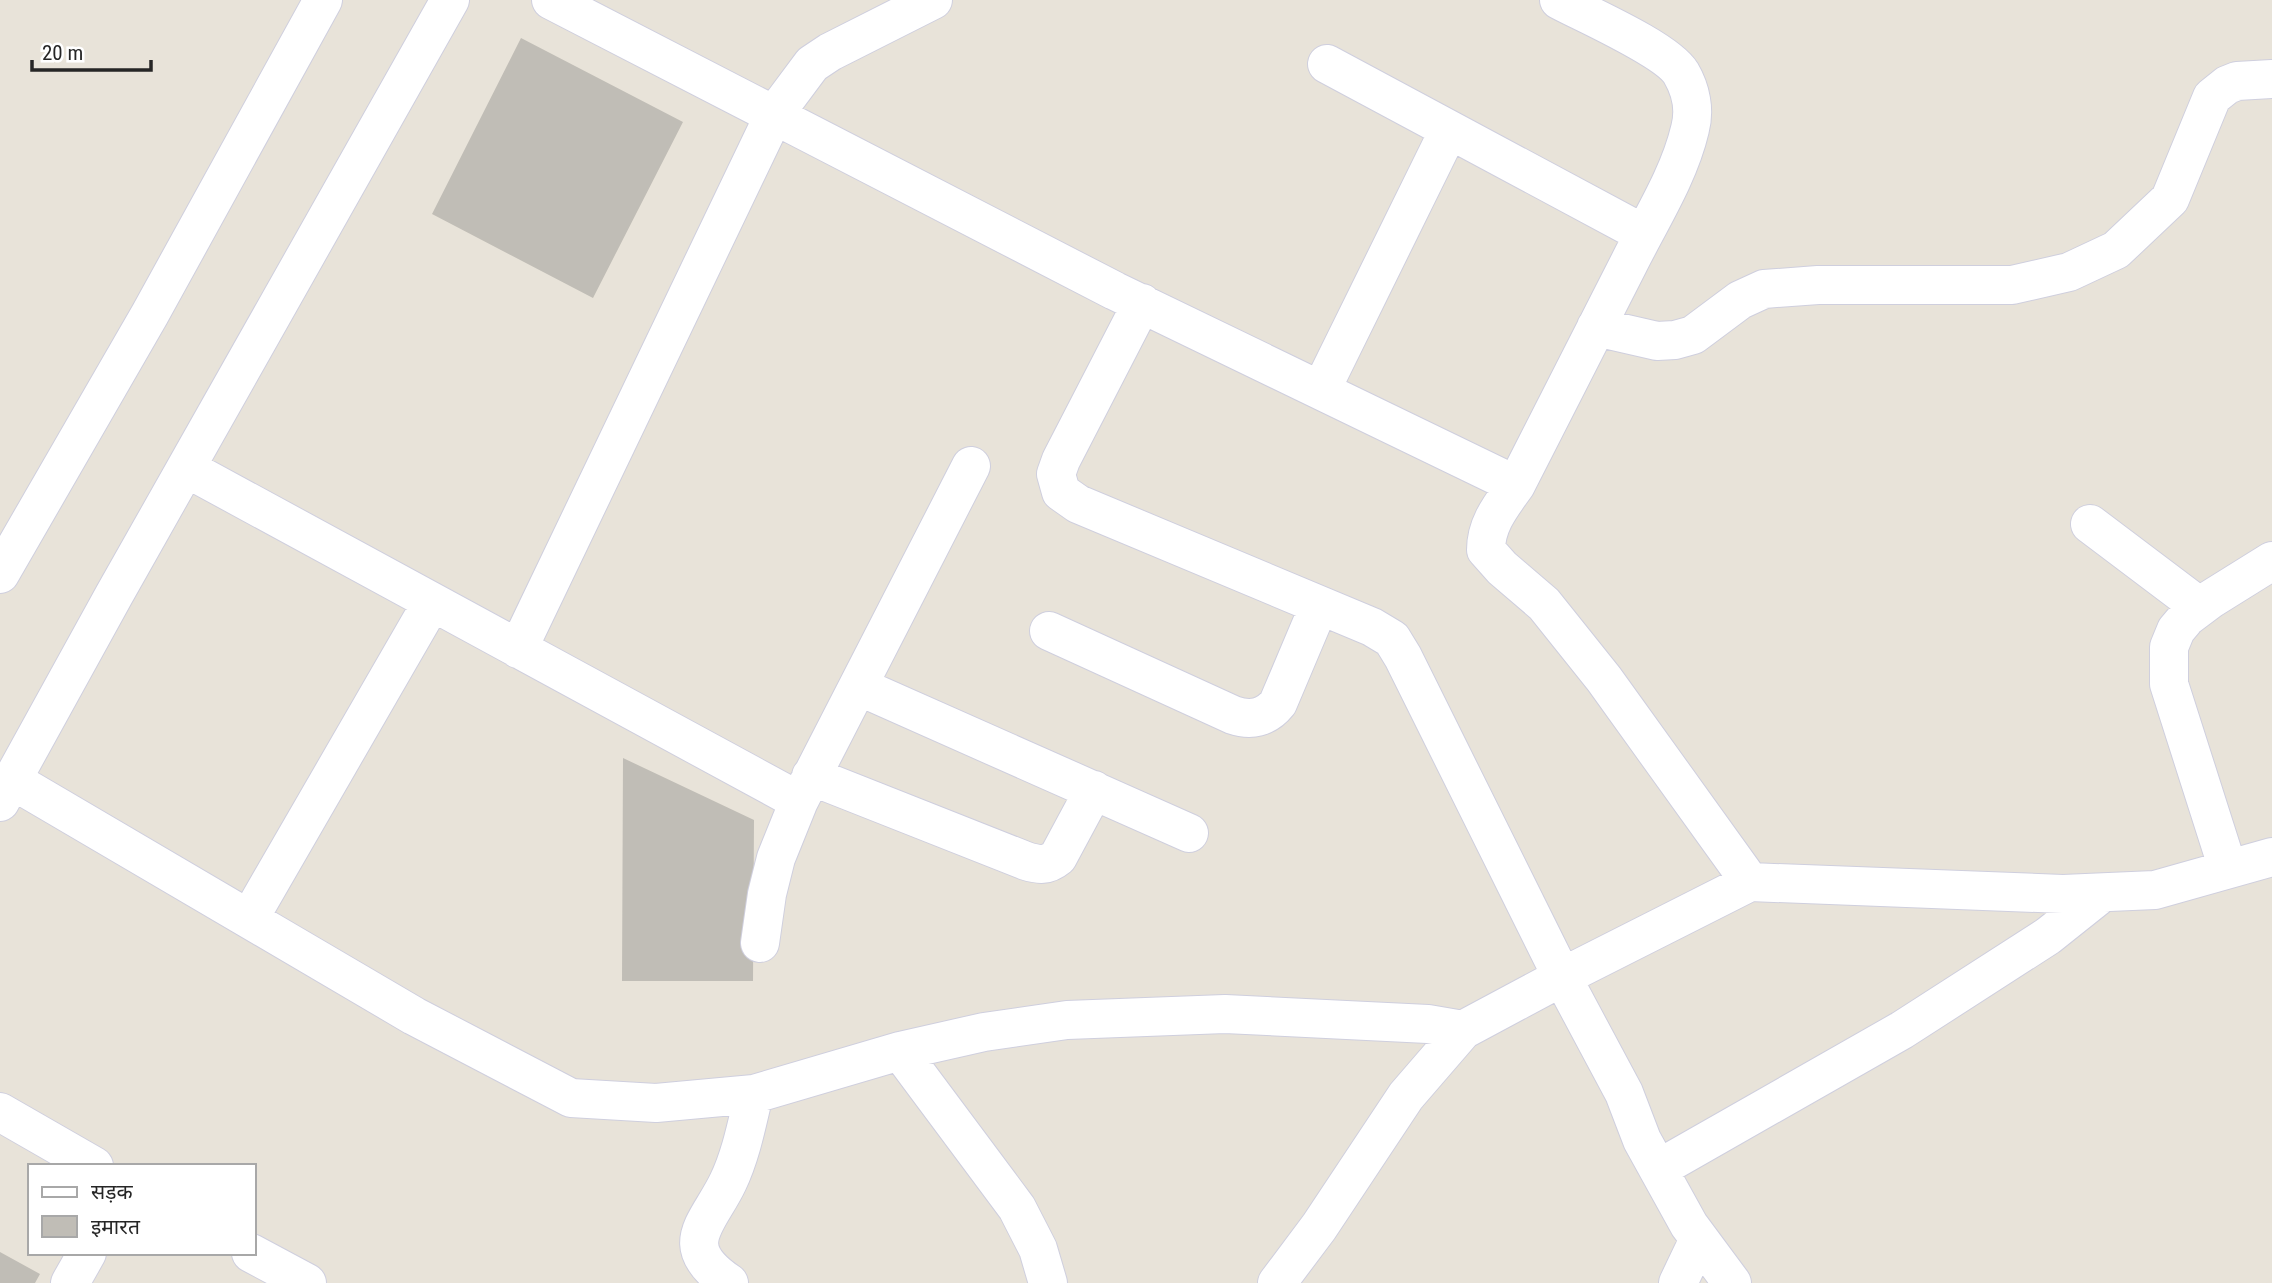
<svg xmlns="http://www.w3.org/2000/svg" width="2272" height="1283" font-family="'Roboto Condensed','Noto Sans Devanagari',sans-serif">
<rect width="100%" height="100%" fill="#e8e3d9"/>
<!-- building -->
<path fill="#c0bdb6" d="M521,38L683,122L593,298L432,214Z
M623,758L754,820L753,981H622Z
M0,1252L40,1274L35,1283H0Z"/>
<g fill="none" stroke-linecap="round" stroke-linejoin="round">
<!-- minor casing -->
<g stroke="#cfcfde" stroke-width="40">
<path id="minor" d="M551,0L1115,291L1516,485
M1559,0C1587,15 1666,49 1681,73C1691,90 1695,110 1690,129C1679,176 1650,221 1629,263C1591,337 1553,411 1516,485C1501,506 1486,524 1486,550L1502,568L1544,604L1604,679L1750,882
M1327,64L1644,234
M1142,303L1061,460L1056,474L1061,492L1078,504L1372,627L1392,639L1403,657L1562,977L1624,1093L1642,1140L1689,1225L1732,1283
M1596,327L1657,341L1675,340L1693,335L1740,300L1764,289L1818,285H2012L2069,272L2116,250L2170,199L2212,97L2227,85L2237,81L2272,79
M1321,390L1449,130
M186,468L799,801
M2090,524L2200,607
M0,574L150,314L323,0
M1049,631L1233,715C1251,721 1266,718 1278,703L1319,606
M518,649L774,115L812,64L830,52L933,0
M858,686L1189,833
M811,776L1026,861C1039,865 1047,866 1058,857L1094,790
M12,780L414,1016L571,1098L656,1103L754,1094L900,1051L984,1032L1067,1020L1225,1014L1428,1024L1463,1030
M0,802L114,595L450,0
M2228,869L2169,684V647L2176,630L2187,617L2211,599L2272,561
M249,919L432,602
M760,943L767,894L776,858L799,801L971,466
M900,1051L1017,1208L1038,1249L1048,1283
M0,1112L94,1166
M1658,1169L1902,1030L2048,936L2102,893
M251,1253L307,1283
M70,1283L87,1253
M729,1283C674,1245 708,1224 728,1182C741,1155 747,1123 754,1094
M1277,1283L1319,1227L1406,1096L1463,1030L1562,977L1750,882L2063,894L2155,890L2272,857
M1678,1283L1699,1239"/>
</g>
<!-- minor -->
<use href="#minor" stroke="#fff" stroke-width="38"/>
</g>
<!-- legend -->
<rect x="28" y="1164" width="228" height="91" fill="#ffffff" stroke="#a8a8a8" stroke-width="2"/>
<rect x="42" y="1187" width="35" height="10" fill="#ffffff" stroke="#a8a8a8" stroke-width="2"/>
<text x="91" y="1199" font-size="21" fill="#262626">सड़क</text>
<rect x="42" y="1216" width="35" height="21" fill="#c0bdb6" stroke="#a8a8a8" stroke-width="2"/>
<text x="91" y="1234" font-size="21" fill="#262626">इमारत</text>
<!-- scale -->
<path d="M32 60v10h119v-10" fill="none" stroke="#262626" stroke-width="3.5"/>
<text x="42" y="60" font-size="21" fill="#262626" stroke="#ffffff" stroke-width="5" paint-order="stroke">20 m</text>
</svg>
